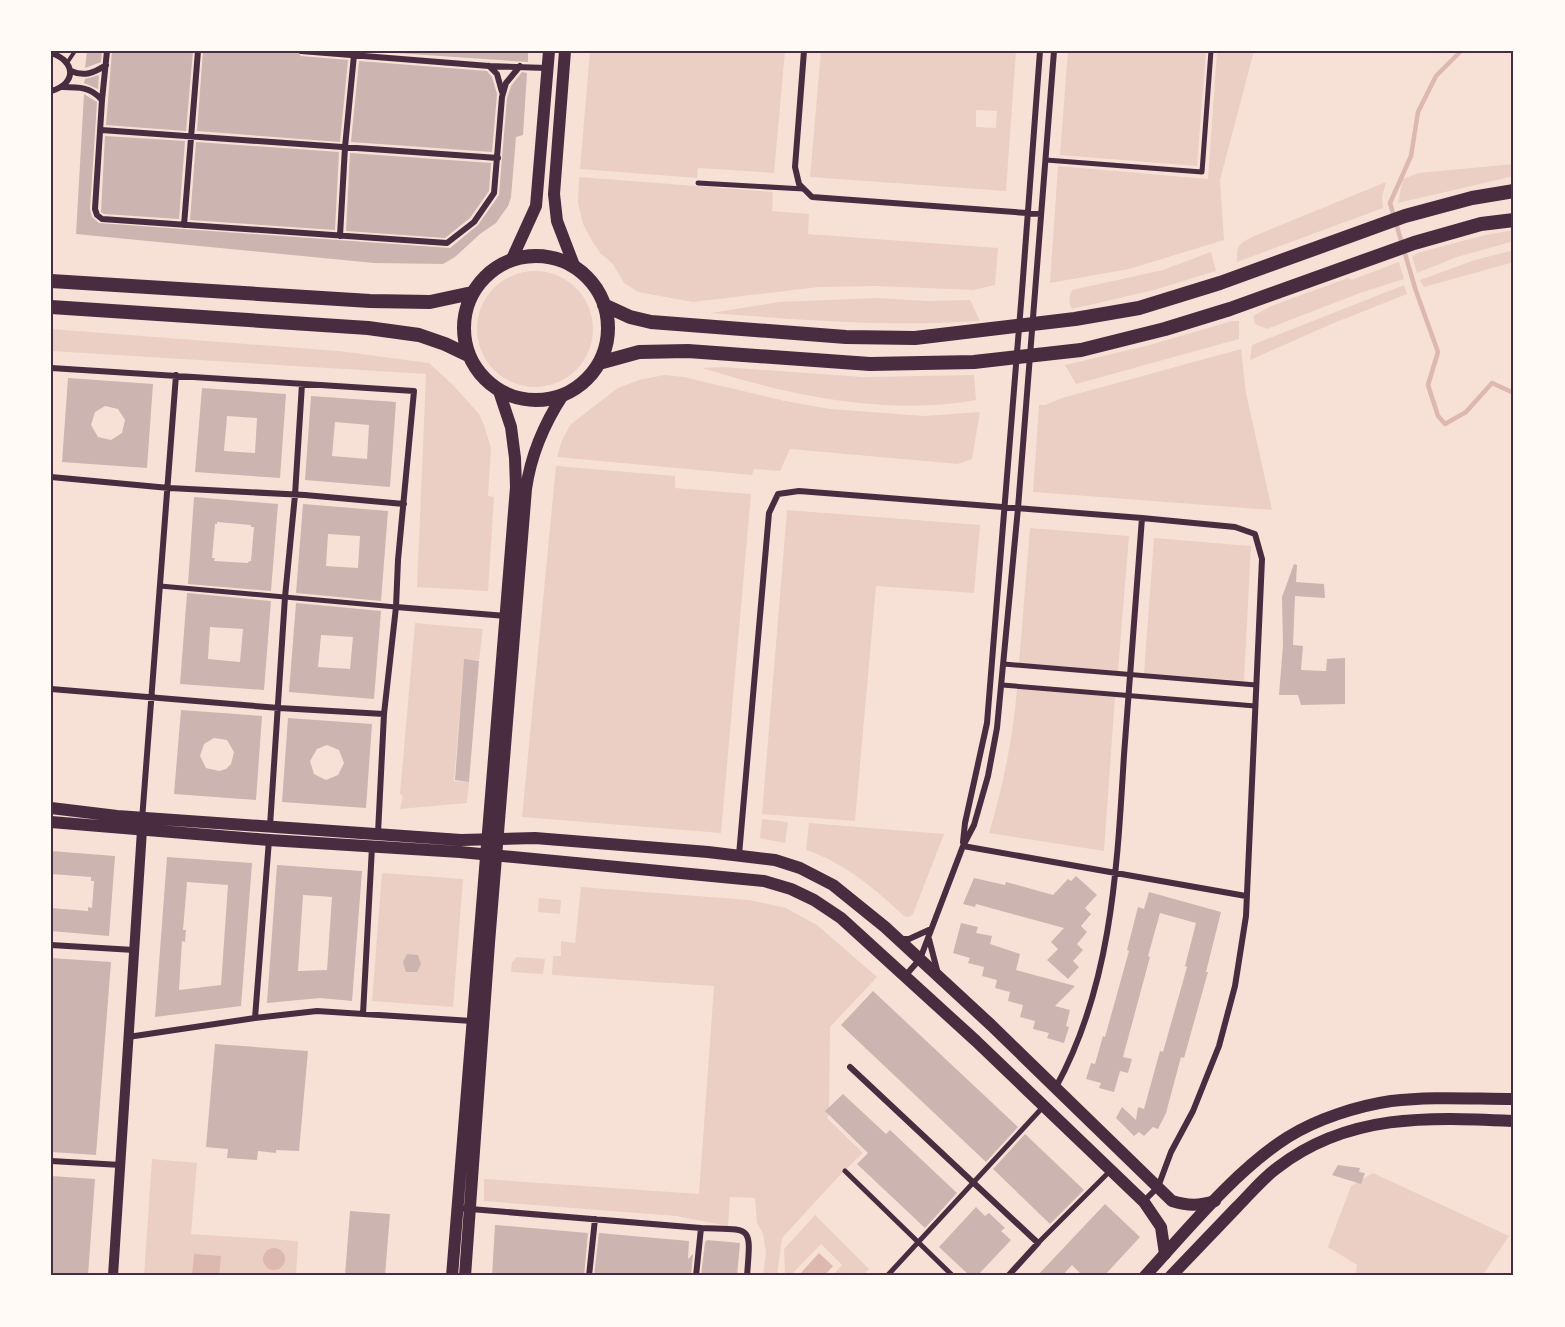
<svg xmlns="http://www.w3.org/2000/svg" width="1565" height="1327" font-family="'Sofia Sans Condensed',sans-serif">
<rect width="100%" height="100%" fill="#f7e1d7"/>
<!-- green -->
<path fill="#ebcfc5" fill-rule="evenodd" d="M590,51H785L774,173L698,168L697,178L580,169Z
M821,51H1016L1006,191L810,177ZM976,110L997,111L996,128L976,127Z
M1068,51H1206L1197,166L1060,155Z
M1217,51H1254L1220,180L1224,240L1129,269L1050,283L1058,166L1208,179Z
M1514,164V176L1398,203L1403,179L1418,173Z
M579,177L773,192L772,211L809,214L808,234L998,248L995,285L973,290L876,286L819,287L693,302L638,292L624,283L612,263L600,253L591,239L583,224L578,203Z
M1386,182L1382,197L1383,208L1237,262C1237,246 1237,245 1252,237Z
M1514,230V241L1457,257L1417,273L1412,257L1417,253L1485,235Z
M1514,250V262L1424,287L1420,280L1475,260Z
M1211,252L1216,271L1154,290L1072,309C1068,302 1069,297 1072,290L1163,270Z
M1399,262L1404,279L1360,293L1267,329L1255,324L1253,316L1271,306L1348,278L1351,280Z
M477 329a58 58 0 1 1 116 0a58 58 0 1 1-116 0Z
M1404,285L1407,294L1329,325L1250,360L1252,345Z
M876,298L928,301L970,300L980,321C890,327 801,320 711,313L779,302Z
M1232,321H1239V339L1076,384L1065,365L1150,345Z
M51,329L339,351L429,363L453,385L479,414L484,425L491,448L488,496L494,497L488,591L417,587L426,374L51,351Z
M1241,349L1246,393L1272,510L1033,492L1039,405H1045L1062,398Z
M723,367L863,377L974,375L976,400C903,414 817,400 746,381C731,377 717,372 702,368Z
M664,375L684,377L785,401L830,409L924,416L980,412L972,459L958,464L790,449L780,471L754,469L752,475L557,457L562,440L571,424L618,388L639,380Z
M556,466L675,476V488L751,494L721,833L522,817Z
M787,510L980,525L974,593L876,586L855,821L762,814Z
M1030,528L1129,536L1118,671L1019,663Z
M1154,538L1251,546L1244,681L1144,673Z
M415,623L483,629L479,660H464L454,781L469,782L467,803L400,809L403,796L400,794Z
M1017,689L1115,697L1104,851L989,833C1003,786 1013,738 1017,689Z
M762,819L788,822L785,843L760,838Z
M809,823L944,834L913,914L909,917L904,916C875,889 845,863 806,850Z
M382,873L463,879L453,1007L372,1001Z
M581,887L749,900L786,908L817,925L877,977L830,1027L829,1114L827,1118L863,1153L840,1175L782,1238L777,1276H763L766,1252L763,1234L757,1223L755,1198L730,1197L728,1226L676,1216L484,1201V1179L699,1194L714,986L552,975L553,956H561V941L575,943Z
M539,898L561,900L560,914L538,912Z
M517,957L545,959L543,974L511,972L512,962Z
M152,1159L197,1163L191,1234L298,1241L296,1276H144Z
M1373,1173L1509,1236L1482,1276H1355L1357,1265L1328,1247L1351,1186Z
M815,1215L869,1269L862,1276H832L842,1265L821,1244L790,1276H785L784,1249Z"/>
<!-- water -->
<path fill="#dcb8b0" d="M263 1259a11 11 0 1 1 22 0a11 11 0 1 1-22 0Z
M819,1253L833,1266L824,1276H798Z
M194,1254L221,1256L219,1276H192Z"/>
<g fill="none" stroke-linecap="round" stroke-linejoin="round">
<!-- stream -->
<path stroke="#dcb8b0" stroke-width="4.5" d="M1461,51L1436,76L1418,112L1411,156L1390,203L1416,291L1438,352L1428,385L1438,416L1445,424L1466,412L1492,383L1514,393"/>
</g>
<!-- building -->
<path fill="#ccb4b1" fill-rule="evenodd" d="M87,51H102L101,62L85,68Z
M112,51H193L186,131L106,125Z
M203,51H296L301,56L348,60L340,142L197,131Z
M367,51H528V62Z
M359,61L487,71L492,77L497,94L492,152L351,142Z
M522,72L527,73L523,135L516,137L511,197L508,206L496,223L480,234L455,257L443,264L374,263L76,234L84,94L97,102L90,209L92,217L99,223L450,248L478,225L499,195L507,98L511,86Z
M99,75L98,89L84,83L85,79Z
M105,136L185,141L179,219L104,214L101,212Z
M196,142L339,152L335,230L190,220Z
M350,153L491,163L489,191L470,218L445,238L346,231Z
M68,378L153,384L147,468L62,462ZM105,406L118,409L125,420L122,433L111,440L98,437L91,425L95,412Z
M202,388L286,394L280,478L195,472ZM227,416L257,418L255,453L224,451Z
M311,396L396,402L390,487L305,480ZM335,422L369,425L367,459L332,456Z
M194,497L278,504L271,591L188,584ZM217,522L251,525V527H254L251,561H249L248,563L214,561L215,558H212L215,524H217Z
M303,504L388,511L381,601L296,593ZM328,534L360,536L358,568L326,566Z
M1294,564L1297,565L1296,582L1324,584L1325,598L1295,596L1293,645L1303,646L1301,670L1326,671L1327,659L1345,658V704L1301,705L1298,695H1279L1283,645L1282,597Z
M187,593L271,601L264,690L180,684ZM210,627L243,629L240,662L208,659Z
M296,603L381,611L374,699L289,692ZM321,635L353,637L350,669L318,667Z
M464,659L479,661L469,782L455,780Z
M181,710L262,716L256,800L174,794ZM214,738L227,740L234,752L231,764L226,769L219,771L206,768L200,756L204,744Z
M288,718L372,724L366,808L282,802ZM327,745L339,750L344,763L338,775L326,780L314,774L310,761L317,749Z
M51,851L115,856L109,936L51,931V908L88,911V907L92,908L94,881H91V877L51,874Z
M167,857L252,863L241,1006L155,1017ZM187,882L228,885L221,985L179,990L182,941L185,942L186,930H183Z
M277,865L362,871L352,1001L320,998L267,1003ZM303,895L332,897L327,970L298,971Z
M1076,876L1097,895L1085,908L1091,914L1081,926L1087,932L1077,944L1083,950L1073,961L1079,967L1068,979L1047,960L1058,949L1051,942L1064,928L976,904L975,907L963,904L974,878L1005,885L1006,882L1021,886L1053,895L1068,879L1071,881Z
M1149,892L1221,912L1206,972H1208L1184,1058L1181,1057L1166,1113L1158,1129L1153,1127L1144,1136L1139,1132L1134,1136L1116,1118L1122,1107L1136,1120L1138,1107L1144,1109L1160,1051L1163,1052L1187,967L1185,966L1196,923L1160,913L1148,956L1150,957L1123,1057L1132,1059L1128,1073L1120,1071L1114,1092L1099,1088L1101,1083L1086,1079L1091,1063L1095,1064L1103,1036L1105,1037L1129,951L1127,950L1138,907L1144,909Z
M961,923L978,927L976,933L992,936L990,944L1020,954L1016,970L1075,986L1055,1006L1070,1010L1066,1026L1069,1027L1064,1043L1047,1038L1049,1033L1033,1029L1035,1021L1020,1017L1023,1005L1008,1001L1010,992L995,988L997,980L982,976L984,967L968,963L970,958L953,953Z
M407,954L418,955L421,964L417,972H406L403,962Z
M51,958L111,962L96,1155L51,1152Z
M873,991L1018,1127L986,1162L841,1025Z
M215,1044L308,1051L299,1151L276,1150V1153L258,1151L257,1160L227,1158L228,1149L206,1147Z
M843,1094L886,1134L890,1130L957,1193L925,1228L857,1164L868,1153L825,1111Z
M1025,1134L1084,1190L1050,1224L993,1169Z
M1338,1165L1360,1168L1359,1172L1365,1173L1361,1184L1332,1175Z
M51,1176L95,1179L88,1276H51Z
M1105,1204L1140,1237L1104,1276H1083L1072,1265L1062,1276H1037Z
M976,1207L985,1216L989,1213L1005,1228L1001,1231L1011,1240L977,1276H970L939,1247Z
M350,1211L390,1214L385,1276H345Z
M495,1225L588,1233L584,1276H492Z
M599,1233L689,1241L688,1259L693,1254L691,1276H594Z
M707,1240L740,1243L737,1276H701L705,1242Z"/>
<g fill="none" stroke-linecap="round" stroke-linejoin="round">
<!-- service -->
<path stroke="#4a2c40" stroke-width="4" d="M67,63L75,51"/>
<!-- pedestrian -->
<path stroke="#4a2c40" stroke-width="5" d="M1046,160L1202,172L1211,51
M698,183L804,189
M160,586L396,607
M1004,664L1256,685
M1002,685L1255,706
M845,1171L953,1276
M1038,1243L1111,1170
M887,1276L1043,1107"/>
<!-- minor -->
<path stroke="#4a2c40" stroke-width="6" d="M107,51L102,100L95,209L97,215L102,219L447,243L474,222L494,193L502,97L506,83L520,66
M301,51L489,66L547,68
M804,51L795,167L799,184L812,197L1041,214
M51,53C76,61 77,84 51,91
M489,66L497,74L502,92
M71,71C84,77 94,73 106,65
M63,87C78,87 91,87 102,100
M101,130L498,158
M184,225L198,51
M340,236L345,147L354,55
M51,368L414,391L398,560L396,607L384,714L378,833
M51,477L169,488L305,495L404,504
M396,607L506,616
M51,689L279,708L384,714
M142,820L176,375
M270,826L285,597L295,495L302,384
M963,842L965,823L987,723L1022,291L1040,51
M963,846L1246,896
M739,855L769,513L778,494L799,491L1142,518L1235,527L1255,534L1262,559L1246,916L1235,986L1219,1046L1193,1111L1171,1152L1158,1187L1144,1201
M901,939H909L931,929
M929,939L937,970
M51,945L134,950
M905,976L920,959L963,846L974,825L988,776L997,728L1018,508L1054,51
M363,1014L372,847
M255,1018L269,840
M128,1037L255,1018L317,1011L472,1021
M850,1067L1038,1243L1008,1276
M1056,1087C1112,985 1117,868 1124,755C1130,676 1136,597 1142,518
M51,1161L121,1165
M458,1208L701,1228C753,1230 751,1224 747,1276
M589,1276L595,1219
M696,1276L701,1228"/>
<!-- tertiary -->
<path stroke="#4a2c40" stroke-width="10" d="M113,1276L142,830"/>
<!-- secondary -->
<path stroke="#4a2c40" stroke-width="12" d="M51,808L117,816L461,840L535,838L708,852L775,860L800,868L833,885L885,927L991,1025L1172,1201C1188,1206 1199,1206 1215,1201
M51,822L269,840L460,852L764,881L791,889L814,900L841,918L976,1041L1144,1202L1161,1227L1165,1254"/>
<!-- primary -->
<path stroke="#4a2c40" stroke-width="12" d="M565,51L554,194L557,221L575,268
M511,261L536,206L549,51
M452,1276L516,487L515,458L511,427L499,391
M465,1276L489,943L526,489C531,454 544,424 563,395
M1145,1276C1187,1230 1236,1170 1288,1137C1317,1119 1357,1106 1391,1101C1432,1096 1473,1099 1514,1099
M1171,1276C1193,1253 1215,1230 1237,1207C1250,1194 1262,1179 1277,1168C1348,1113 1429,1117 1514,1121"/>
<!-- trunk -->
<path stroke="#4a2c40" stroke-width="14" d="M464 328a72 72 0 1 1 144 0a72 72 0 1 1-144 0Z
M51,281L370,301L430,302L472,293
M604,305L630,317L651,322L846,337L915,338L1075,319L1139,308L1220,283L1405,216L1472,198L1514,191
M51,307L368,328L419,335L445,344L468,355
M599,363L639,352L688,351L870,364L974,362L1081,350L1165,329L1230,309L1414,243L1481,224L1514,220"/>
</g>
<!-- border -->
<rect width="1565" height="1327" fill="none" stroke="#fffaf5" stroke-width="105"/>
<rect x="52" y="52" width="1460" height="1222" fill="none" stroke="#4a2c40" stroke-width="2"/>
</svg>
